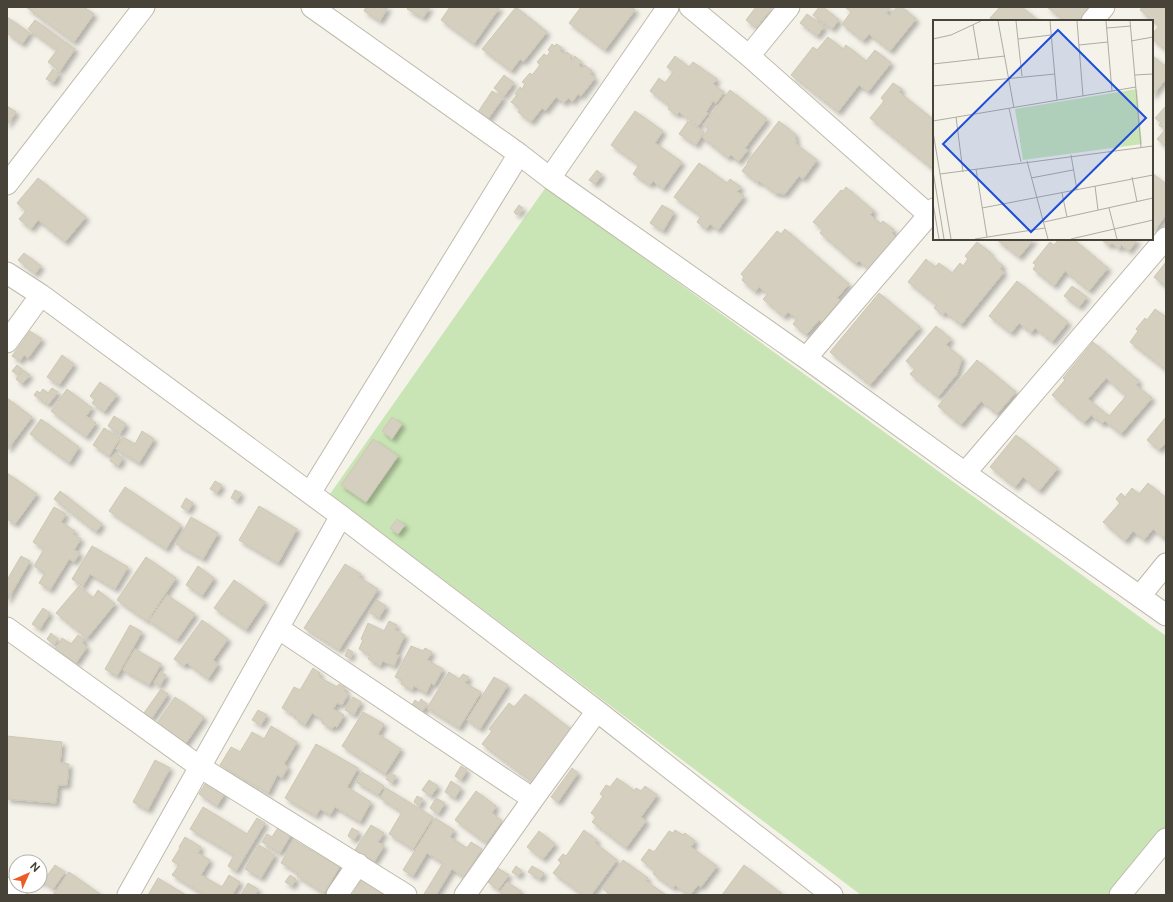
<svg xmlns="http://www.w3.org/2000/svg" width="1173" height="902" font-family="'Public Sans',sans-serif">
<defs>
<filter id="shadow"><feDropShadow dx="3.5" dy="3.5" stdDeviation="2" flood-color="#0004"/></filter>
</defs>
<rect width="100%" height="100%" fill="#f4f2e9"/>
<!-- green -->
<path fill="#cae5b5" d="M546,187L1166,636V842L1122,895H861L330,494Z"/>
<!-- building -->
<path fill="#d5cfbf" stroke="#cfc7b3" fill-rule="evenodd" filter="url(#shadow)" d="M26,7H84L94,14L74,42Z
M366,7H388L380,21L364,11Z
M409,7H430L423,18L407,9Z
M450,7H500L474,44L441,20Z
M516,7L547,32L523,62L520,59L511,71L482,49Z
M581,7H632L635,10L605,50L569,23Z
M756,7H773L756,28L746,20Z
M819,7H823L839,20L832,29L813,15Z
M845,7H891L886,13L890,16L897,7H902L916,19L890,51L869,34L863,41L842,24L851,12Z
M1000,7H1022L1039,21H993L990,18Z
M1047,7H1091L1079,21H1065Z
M1142,7H1166V50L1152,39V34L1159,26L1140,10Z
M807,14L824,27L817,36L800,23Z
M7,17L30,33L22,44L7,33Z
M35,20L75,49L60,71L48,62L57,50L28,29Z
M828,37L843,49L846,45L866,61L875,50L891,63L868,92L859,85L838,112L791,75L813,47L817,50Z
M552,44L554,46L557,44L562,48L560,51L565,54L567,52L572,56L570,58L572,60L575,56L581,62L579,65L582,68L585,65L592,71L590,74L595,78L581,96L578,94L572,102L568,98L564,103L556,97L545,111L542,108L531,122L518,112L520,109L511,102L517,95L515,94L520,87L522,89L525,84L522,82L530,73L532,75L540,65L537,62L544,54L547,56L550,52L548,50Z
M1152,55L1166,67V79L1152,96Z
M675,56L689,67L693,62L717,79L713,84L724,92L716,103L713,101L706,112L708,113L698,126L679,112L677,115L668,109L670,106L650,91L659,78L665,83L673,72L667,67Z
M53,69L59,74L53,83L46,79Z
M504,75L514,83L504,96L494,88Z
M893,83L902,89L899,92L934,120V170L870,118L884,101L881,98Z
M730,90L767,119L745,148L748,150L738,162L731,155L728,158L702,137L709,129L703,125Z
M492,91L503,98L488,119L478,112Z
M7,106L16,112L7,125Z
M1166,106V147L1157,139L1165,130L1159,125L1161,123L1155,118Z
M635,111L663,131L655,143L682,162L663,189L653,181L650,185L633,174L639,165L611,145Z
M688,121L704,132L696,145L679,134Z
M779,121L795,134L796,144L817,160L803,179L799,176L785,194L775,193L759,181L758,183L742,171L748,163L747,162Z
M699,163L727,183L730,179L741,187L737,192L744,196L718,230L710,224L706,229L697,222L701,216L674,197Z
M597,170L602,175L595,184L589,180Z
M1152,173L1166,184V215L1154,231L1152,229Z
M38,178L86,217L65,242L38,220L31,229L19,219L26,211L17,203Z
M846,187L874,211L870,215L881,224L883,221L894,230L892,233L896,237L869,269L859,261L856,264L820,233L823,230L813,222L841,190L843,191Z
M519,205L523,208L517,215L514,212Z
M662,205L674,212L663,231L650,223Z
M785,229L849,284L837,298L840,300L822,322L819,320L806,335L793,324L797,319L788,312L784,317L763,299L768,294L759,287L755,292L742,280L744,277L741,274L777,231L781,234Z
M996,239H1034L1019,257Z
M1059,239H1073L1108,268L1089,291L1065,271L1054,286L1033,269L1036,265L1033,263L1050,242L1054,245Z
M1101,239H1136L1137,240L1129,251L1121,245L1119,249L1112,243L1109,246Z
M977,242L991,253L990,255L1003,266L1000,269L1004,272L961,325L945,312L943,315L934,308L937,305L908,282L926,259L935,267L939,263L952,273L960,263L963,266L968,259L965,256Z
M24,253L41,266L35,274L18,260Z
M1166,262V287L1154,277Z
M1017,281L1068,322L1052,342L1035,328L1031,333L1019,323L1011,333L989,316Z
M1072,286L1087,297L1079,307L1064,296Z
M879,293L920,327L870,385L830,352Z
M1155,309L1166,317V370L1130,342L1138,331L1136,329L1145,318L1147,320Z
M936,326L951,339L946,345L962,358L957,374L938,397L910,374L915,369L906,361Z
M30,331L42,339L28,358L24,355L20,361L12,356Z
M1093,342L1139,381L1136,385L1152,398L1121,434L1105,421L1102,424L1091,415L1084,423L1052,395L1065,380L1063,378ZM1106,378L1126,396L1109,416L1088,399Z
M62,355L74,364L59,385L47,377Z
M977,360L1016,392L997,414L981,401L961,425L938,406Z
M17,365L22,369L18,375L12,371Z
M23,370L30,375L22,384L16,379Z
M100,382L117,395L104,412L92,403L95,400L90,396Z
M52,388L58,392L48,405L34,395L37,391L40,393L43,389L48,393Z
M67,389L92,408L86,416L96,423L86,437L51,411Z
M7,398L32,417L8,449L7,448Z
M114,416L126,424L120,434L108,426Z
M392,417L402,424L392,439L382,431Z
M1166,417V443L1159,450L1147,440Z
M41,419L79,447L69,463L30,434Z
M104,428L120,438L109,456L93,445Z
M142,431L154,439L139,463L116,449L123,437L135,444Z
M1016,435L1058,468L1039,491L1023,477L1015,487L990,467Z
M373,439L398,456L366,502L341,485Z
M115,453L123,458L118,466L110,461Z
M7,473L37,494L15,524L7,519Z
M215,481L222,485L217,493L210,489Z
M1148,483L1166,498V534L1163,538L1153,529L1144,540L1133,531L1125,541L1103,522L1120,503L1116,499L1121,493L1125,497L1132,488L1139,494Z
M125,487L181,525L166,549L109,511Z
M235,490L241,493L237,501L231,498Z
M60,491L102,524L96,532L54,499Z
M186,498L193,503L188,511L181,507Z
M259,506L297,529L278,563L239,540Z
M54,507L66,514L61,522L75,531L73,534L81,539L74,550L80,553L74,562L69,559L50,590L39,583L45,573L34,566L44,549L33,542Z
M191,517L218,533L203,559L176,544Z
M397,519L405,525L398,534L390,528Z
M92,546L128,567L115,589L90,574L83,586L72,579Z
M21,556L30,561L7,601V580Z
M146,557L176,578L147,621L117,600Z
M345,564L361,574L359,577L378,589L339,650L304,628Z
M198,566L214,578L202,596L186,585Z
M234,580L265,602L246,630L214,608Z
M79,586L93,598L98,590L115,604L87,638L56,613Z
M167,595L195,614L177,640L149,621Z
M377,600L386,606L379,618L369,612Z
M43,608L50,613L40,629L32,624Z
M202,620L228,639L213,660L218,664L208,679L187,663L184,666L174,659Z
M389,621L397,625L395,630L405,635L396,654L399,655L394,666L383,661L380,666L368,659L370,655L359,649L363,640L361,639L368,623L384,631Z
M130,625L142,632L117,676L105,669Z
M51,633L58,639L54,645L47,639Z
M78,635L85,640L82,643L87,647L76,663L55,649L62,638L71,644Z
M411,646L423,651L425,648L432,652L427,660L443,669L434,685L431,683L426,693L414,686L412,690L401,684L402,680L395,677Z
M135,649L161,664L149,685L123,670Z
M348,649L353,652L350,658L345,656Z
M313,668L320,673L319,677L337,687L339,684L346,688L344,691L348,694L342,705L337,703L333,709L344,715L337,727L334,726L332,729L322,723L323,720L312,713L305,725L294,718L296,716L282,708L294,687L300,690Z
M160,672L166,675L160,686L154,683Z
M449,672L459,679L463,674L469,677L465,683L481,692L459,728L427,708Z
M494,677L508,685L480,729L467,720Z
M161,689L168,694L152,718L144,713Z
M525,694L571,729L532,782L482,744L492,731L489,729L509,703L514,707Z
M175,697L204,717L184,746L155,726Z
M353,697L361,702L354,715L345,710Z
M421,699L427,704L422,712L412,705L415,700L419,703Z
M258,710L267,715L261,725L252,720Z
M363,712L384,724L378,734L401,749L385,774L342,746Z
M271,726L297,742L284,764L288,767L282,778L277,775L268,793L220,765L231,747L240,752L252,732L264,739Z
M7,736L62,742L60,763L69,764L67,785H58L56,803L7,799Z
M316,744L358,768L347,787L371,802L360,822L335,807L330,815L320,809L316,816L285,798Z
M155,760L170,768L148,810L133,802Z
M461,766L467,770L461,780L455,776Z
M572,768L578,773L558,802L551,797Z
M362,772L384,786L378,795L356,782Z
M390,773L396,776L392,783L386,779Z
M617,778L635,791L636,788L641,791L645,786L657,795L641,817L646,821L626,848L592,822L596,817L591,813L603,796L600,794L606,785L610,787Z
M429,780L438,786L431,796L422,790Z
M451,781L461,788L455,798L445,792Z
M205,784L211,788L212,786L225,793L217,806L199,794Z
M386,788L433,817L413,849L389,834L402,812L380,798Z
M476,791L496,806L492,813L502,821L486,843L455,820Z
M417,796L423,799L419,806L414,802Z
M436,798L445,803L438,814L430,808Z
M203,807L247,834L257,818L265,823L236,871L228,866L234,855L190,829Z
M435,818L454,830L450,837L467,848L471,842L482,849L464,877L452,869L436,895H426L424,894L443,863L427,853L413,876L403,870Z
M371,825L384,833L378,842L384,846L374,862L355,850Z
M279,826L292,833L280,853L262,842L267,834L272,837Z
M352,828L359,832L354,840L348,836Z
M584,830L597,840L595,843L617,860L591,895H583L553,873L561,863L558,860L563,854L566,856Z
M675,830L683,835L685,833L695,841L691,847L717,866L701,887L698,885L690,895H688L675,885L673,888L653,874L655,871L641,860L649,849L654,852L669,831L673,833Z
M539,831L555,844L543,859L527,847Z
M185,837L201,847L198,853L210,860L201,875L222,887L229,875L240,882L232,895H205L172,875L179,865L172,861L180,848L179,847Z
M294,840L312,851L314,848L341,864L324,893L297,876L298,873L281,863Z
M259,845L275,855L261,878L245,869Z
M623,860L648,878L646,881L666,895H611L603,889Z
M55,865L65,872L53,889L43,881Z
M744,865L781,893L779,895H722Z
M516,866L522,871L518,876L512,872Z
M532,866L544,873L540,879L528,872Z
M498,868L509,875L498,890L488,882Z
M40,870L47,875L40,884Z
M69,872L100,894V895H53Z
M290,875L296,879L292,886L285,882Z
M158,878L186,895H148Z
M362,879L386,895H352Z
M507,882L521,891L518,895H504L500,892Z
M248,883L258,889L255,895H241Z"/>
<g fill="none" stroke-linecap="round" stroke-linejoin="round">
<!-- minor casing -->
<g stroke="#bfbaac" stroke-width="23">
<path id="minor" d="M312,7L519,154L550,178L806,358L965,473L1166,615
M690,7L749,56L929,215
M1092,21L1104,7
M749,56L789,7
M550,178L668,7
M7,184L144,7
M7,273L41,295L341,516L597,711L832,895
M7,342L41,295
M806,358L934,209
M965,473L1166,238
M310,493L519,154
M1140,596L1166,564
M7,628L200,767L406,895
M278,628L533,799
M7,888L16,895
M128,895L341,516
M337,895L358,864
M465,895L533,799L597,711
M1120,895L1166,839"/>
</g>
<!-- minor -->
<use href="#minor" stroke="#fff" stroke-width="21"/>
</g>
<!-- overview -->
<g transform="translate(933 20)">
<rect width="220" height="220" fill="#f4f2e9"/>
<path d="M204,69L209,124L90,140L82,89Z" fill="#cae5b5"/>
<path fill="none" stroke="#afaca2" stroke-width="1" d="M65,1L81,88M83,1L89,56M117,1L124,80M144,1L150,76M173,1L179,71M197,1L208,127M40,5L46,40M174,8L198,6M0,19L18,15L48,1M85,19L118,15M198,21L220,17M146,25L175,22M0,44L72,36M202,55L220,54M0,66L122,54M76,88L88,142M23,97L30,152M0,101L203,67M0,112L18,219M138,135L144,170M94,141L115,219M43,149L54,217M0,151L11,219M7,154L220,126M199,157L204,182M98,158L140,150M162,166L165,190M129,173L134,197M0,183L6,219M49,188L220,155M176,188L184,219M111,202L220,178M42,219L112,208M138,219L220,200"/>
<path fill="#1d4ed8" fill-opacity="0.15" stroke="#1d4ed8" stroke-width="2" d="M125,10L213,98L98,212L10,124Z"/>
<rect width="220" height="220" fill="none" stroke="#474338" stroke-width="2"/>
</g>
<!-- border -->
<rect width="1173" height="902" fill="none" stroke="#474338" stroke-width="16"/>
<!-- north arrow -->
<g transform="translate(28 874) rotate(45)"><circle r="19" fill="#ffffff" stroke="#b5b4af"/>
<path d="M0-3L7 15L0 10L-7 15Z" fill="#ed5b27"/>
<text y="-6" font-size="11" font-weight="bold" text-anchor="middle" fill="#474338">N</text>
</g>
</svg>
